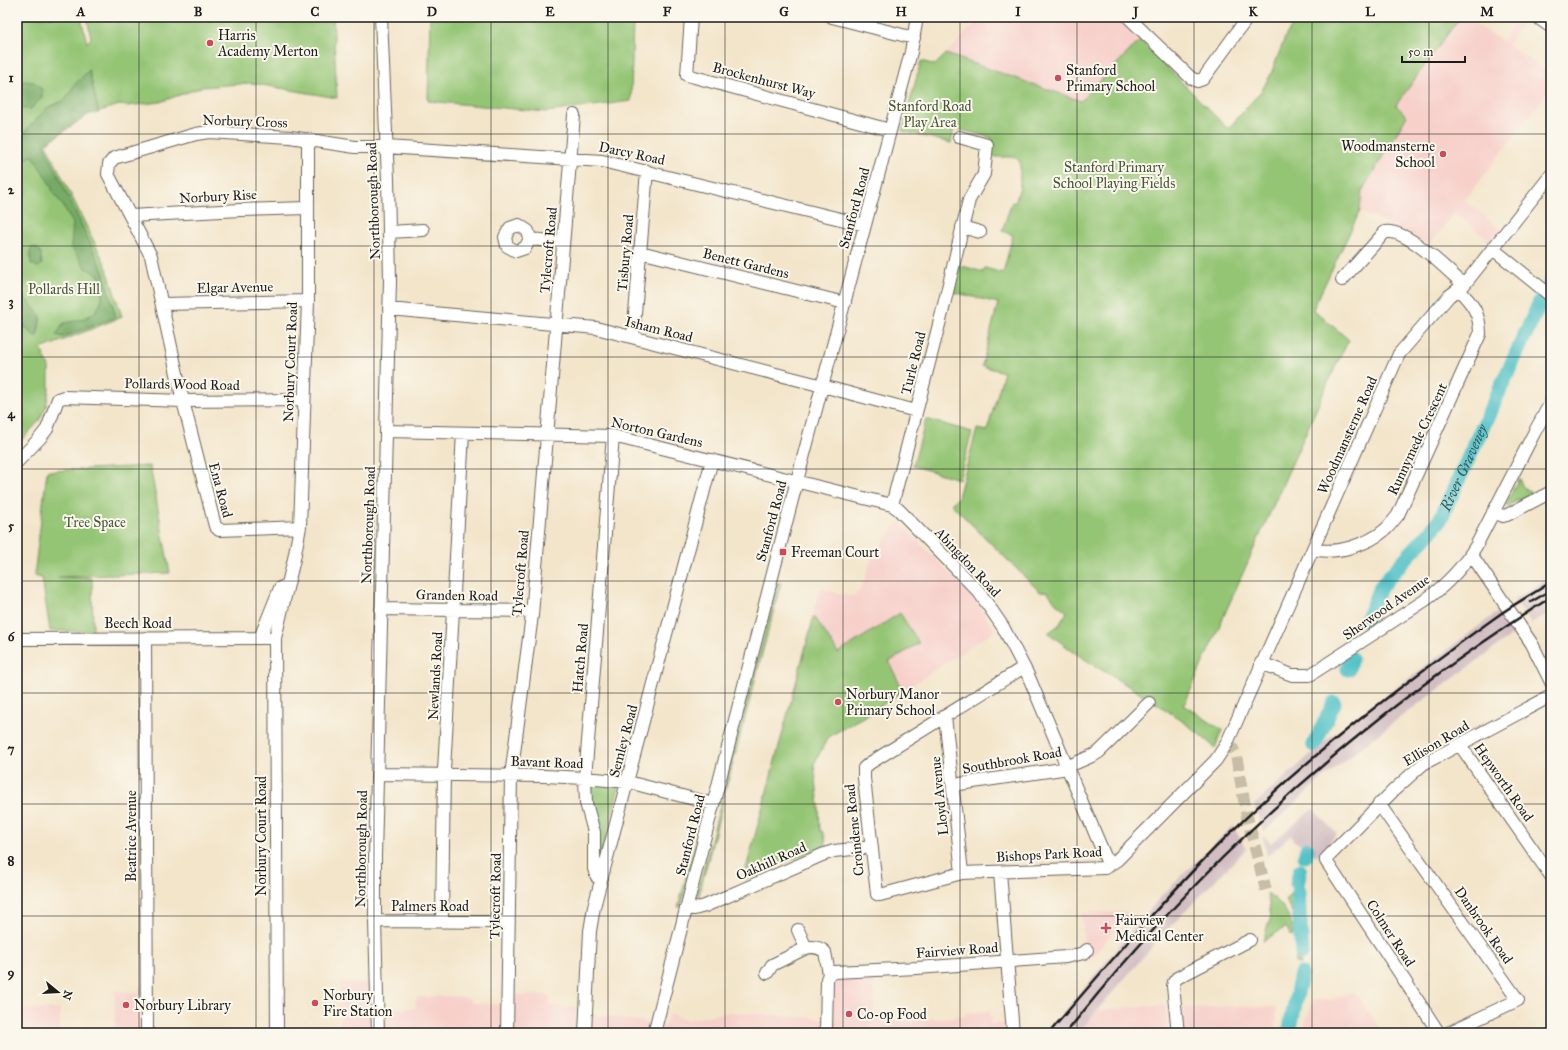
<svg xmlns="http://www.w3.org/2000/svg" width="1568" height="1050" font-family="'IM FELL Great Primer',serif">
<rect width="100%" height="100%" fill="#fbf7ec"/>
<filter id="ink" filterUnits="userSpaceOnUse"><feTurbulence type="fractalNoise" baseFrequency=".025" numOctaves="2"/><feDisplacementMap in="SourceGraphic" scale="8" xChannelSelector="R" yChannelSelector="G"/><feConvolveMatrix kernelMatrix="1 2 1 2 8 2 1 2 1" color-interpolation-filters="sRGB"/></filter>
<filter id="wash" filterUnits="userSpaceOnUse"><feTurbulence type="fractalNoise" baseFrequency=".012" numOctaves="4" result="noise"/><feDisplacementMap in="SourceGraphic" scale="16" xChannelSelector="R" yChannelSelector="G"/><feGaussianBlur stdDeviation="0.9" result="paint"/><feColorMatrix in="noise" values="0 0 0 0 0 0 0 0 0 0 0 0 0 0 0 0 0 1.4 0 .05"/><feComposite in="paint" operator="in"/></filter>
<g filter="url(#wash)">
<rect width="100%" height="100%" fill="#f3e5ca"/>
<!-- built -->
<path fill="#f7d0ca" d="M981,17H1117L1140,40L1081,101L946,54Z
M1431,17H1464L1502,41L1519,17L1524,21L1508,45L1551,74V88L1465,200L1500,229L1490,241L1455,213L1429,245L1360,211L1362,191L1407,116L1396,106L1427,61Z
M899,522L974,598L995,630L870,713L828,737L814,764L819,806L820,831H822L825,837L826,845L743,880L820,589L846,595L853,596L858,593L863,585L872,556Z
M1106,912H1128L1093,957L1089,956L1084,948L1082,913Z
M832,978L874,979V1015H883V1022L966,1016V1013L990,1011L991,1024L1004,1023L1005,1033H341L340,982L368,983L369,1009L416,1008V997L454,996L468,998L472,1003L498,1004L517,995H547L550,997V1006L578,1008L594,1014L644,1022L663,1028L669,1014L687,1020L727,1012L830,1019Z
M115,991L139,992V1033H115Z
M1354,991L1383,1033H1302L1313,1000H1330Z
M1165,1005L1170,1033H1079L1097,1010Z
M1238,1006L1276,1007V1033H1183L1181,1008Z
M21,1009H60V1033H22Z"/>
<!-- industrial -->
<path fill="#d2bec2" d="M1551,576V612L1531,623L1514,600Z
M1499,611L1514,634L1391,724L1318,782L1264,832L1254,805L1329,738Z
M1313,809L1337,834L1317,856L1293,840L1291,835L1267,856L1263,836L1271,843Z
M1233,826L1246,849L1165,932L1097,1010L1079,1033H1046L1163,894Z"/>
<!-- green -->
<path fill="#94c574" stroke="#587048" d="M17,17H81L87,43L91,38L87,17H333L337,98L251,83L202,87L160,102L127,106L119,105L100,111L83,110L41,134L106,266L122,317L41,349L49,367V389L46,407L39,421L17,445Z
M430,17H633L631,101L547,112L428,101Z
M1299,17H1460L1396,105L1407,116L1362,191L1360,211L1313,309L1349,340L1336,365L1184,705L1222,730L1215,748C1174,710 1129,688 1083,658C1071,651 1060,641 1048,633L1059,625L1067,612L1056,603L1047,591L1040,592L951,504L958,497L977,429L987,431L1004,372L982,366L998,303L953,292L959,265L983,272L985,268L1003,273L1013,235L1002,231L1012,202L1015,203L1020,187V162L1015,157H996L988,153L992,138L954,128L951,143L902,131L921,61L935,65L946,54L1081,101L1140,40L1228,129L1262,90L1271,74L1286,35Z
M926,419L972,432L959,479L913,466Z
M150,466L170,573L57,577L92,578L93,631H50L42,578L34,576L47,471Z
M1519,478L1523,487L1532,493L1507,506L1506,504Z
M778,582L781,583L725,792L723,791L726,776Z
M900,613L919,643L889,662L903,691L870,713L828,737L814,764L819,806L820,831H822L825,837L826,845L743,880L814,616L838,653Z
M590,784L619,787L600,860L599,859Z
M723,794H725L699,895L695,894L699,881L701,879Z
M705,815L681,907H678L702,816Z
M1295,891L1300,964L1295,963L1297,953L1295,920L1286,900L1290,894Z
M1267,893C1284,904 1290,915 1293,935L1291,936L1286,927L1263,941L1271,915Z"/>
<!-- forest -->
<path fill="#7a6" stroke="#4a6341" d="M89,70L99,113L89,114L44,145L103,271L116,317L63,337L56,335L64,323C78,321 97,317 102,300C103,294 99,282 99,275L86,268L71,247L73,223L62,204L54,194L51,186L33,156L17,161V140L47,108L65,100L75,84Z
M17,81L34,82L42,89V97L31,109L17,108Z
M31,247L37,248L41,253L42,264L38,267L31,264L30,252Z
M17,289L41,316L37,338L17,320Z"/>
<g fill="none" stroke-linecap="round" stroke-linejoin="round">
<!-- river -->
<g stroke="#54c2c8" stroke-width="15">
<path d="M1550,284L1551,282"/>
<path id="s1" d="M1366,621L1380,588L1387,579L1431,531L1440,520L1541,300"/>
<path d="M1348,669L1351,658"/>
<path d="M1314,745L1334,703"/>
<path d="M1305,856L1307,849"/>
<path d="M1297,884L1300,871"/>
<path d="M1298,892L1302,953"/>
<path d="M1289,1033L1301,974"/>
</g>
</g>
</g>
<g filter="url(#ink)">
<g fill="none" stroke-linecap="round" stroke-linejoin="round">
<!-- minor-tunnel -->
<path stroke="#c8bda7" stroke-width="12" stroke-dasharray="12 6" stroke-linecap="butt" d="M1227,743L1233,749L1236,755L1247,817L1266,890"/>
<!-- minor casing -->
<g stroke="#676259" stroke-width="14">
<path id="minor" d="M691,17L687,75L890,130
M832,17L914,38
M1128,17L1191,78L1197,81L1203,79L1248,17
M1537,17L1551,27
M130,216L240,210L307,208
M962,227L980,232
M389,232L423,230
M530,239L528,231L519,225L510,228L505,237L507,246L516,251L525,248L530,239L563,242
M1493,249L1551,296
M640,252L845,303
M1342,280L1385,232C1408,229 1447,270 1464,285
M162,304L308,301
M389,309L596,328L815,384L916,411
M633,337L647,171
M386,431L613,436L892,505L898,509L979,592L1003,627L1028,675L1109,866
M17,462L40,438L47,429L58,399L64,397L183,401L304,400
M892,505L942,313L969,200L984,174L987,145L959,137
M1493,512L1503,516L1507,515L1551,492
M300,527L219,530L215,526L183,401L151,256L108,174L109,164L114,158L196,134L209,132L290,137L355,147H386L602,161L865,225
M1313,549C1335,555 1368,545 1386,529C1390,525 1394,520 1398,515L1480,334C1480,313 1472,303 1458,289
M1471,554L1532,644L1551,682
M381,609L532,611
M145,638L147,1033
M260,638L280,588L287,585
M17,639L275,638
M1261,663L1292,675H1310L1424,601C1444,587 1463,567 1476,546L1534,433L1551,402
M1024,667L870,763L864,768V778L877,894L880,895L962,873L1105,868L1117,860L1216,760L1227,743L1399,354L1449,296L1464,285L1551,175
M945,716L962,873
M1460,745L1551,876
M377,774L544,776L585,778L628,782L713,804
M953,785L1062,769L1094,755L1099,752L1149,703
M1379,804L1518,1000L1448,1033
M1000,872L1013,1033
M602,878L597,877L594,869V832L586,803L585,778L613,436
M686,908L694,909L705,906L822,855L834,851L871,847
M375,921L509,922
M442,921L444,770L463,433
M798,930L806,948
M767,973L772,965L806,948C813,946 819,947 825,952L829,974L827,979L826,1033
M829,974L835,972L917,968L1066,957L1084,953L1087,950
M277,1033L275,638L294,559L300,527L308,301V139
M378,1033L375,921V856L390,281L388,179L381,17
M507,1033L511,776L532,615L574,115
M585,1033L590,931L594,907L712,460
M654,1033L794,492L911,52L917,17
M1178,1033L1173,986L1174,982L1177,978L1250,940
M1439,1033L1330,867L1326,861V859L1394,790L1423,764L1551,696"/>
</g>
<!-- minor -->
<use href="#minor" stroke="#fff" stroke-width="12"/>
<!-- rail -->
<path stroke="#1c1c1c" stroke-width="2.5" d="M1531,602L1551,590
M1049,1033C1103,970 1157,907 1215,848C1301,762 1398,687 1496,617C1514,604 1533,594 1551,582
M1066,1033C1155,920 1257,817 1369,727C1427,680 1488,638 1551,597"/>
</g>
</g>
<!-- grid -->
<path fill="none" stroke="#1c1c1c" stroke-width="1" stroke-opacity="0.55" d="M139,17V1033M256,17V1033M374,17V1033M491,17V1033M608,17V1033M725,17V1033M843,17V1033M960,17V1033M1077,17V1033M1194,17V1033M1312,17V1033M1429,17V1033M17,134H1551M17,246H1551M17,357H1551M17,469H1551M17,581H1551M17,693H1551M17,804H1551M17,916H1551"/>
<!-- markers -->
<g fill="#d1495b" stroke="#fbf7ec" stroke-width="1.5">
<circle cx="210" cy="43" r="4"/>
<circle cx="1058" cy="78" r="4"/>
<circle cx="1443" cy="154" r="4"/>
<rect x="779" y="548" width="8" height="8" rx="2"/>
<circle cx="838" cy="702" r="4"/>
<path d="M1104 922h4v4h4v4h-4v4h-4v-4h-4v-4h4z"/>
<circle cx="315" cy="1003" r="4"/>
<circle cx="126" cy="1005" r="4"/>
<circle cx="849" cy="1014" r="4"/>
</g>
<g text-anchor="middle" stroke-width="4" stroke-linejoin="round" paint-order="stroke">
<!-- poi labels -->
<g font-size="14" fill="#1c1c1c" stroke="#fbf7ec" text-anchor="start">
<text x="218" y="40">Harris<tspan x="218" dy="16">Academy Merton</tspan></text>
<text x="1066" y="75">Stanford<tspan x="1066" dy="16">Primary School</tspan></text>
<text x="1435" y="151" text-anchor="end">Woodmansterne<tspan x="1435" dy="16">School</tspan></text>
<text x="791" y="557">Freeman Court</text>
<text x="846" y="699">Norbury Manor<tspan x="846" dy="16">Primary School</tspan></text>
<text x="1115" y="925">Fairview<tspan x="1115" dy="16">Medical Center</tspan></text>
<text x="323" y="1000">Norbury<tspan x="323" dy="16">Fire Station</tspan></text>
<text x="134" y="1010">Norbury Library</text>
<text x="857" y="1019">Co-op Food</text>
</g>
<!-- street labels -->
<g font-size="14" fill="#1c1c1c" stroke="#fbf7ec">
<text transform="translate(764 80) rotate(15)" y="5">Brockenhurst Way</text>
<text transform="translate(245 121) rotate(2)" y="5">Norbury Cross</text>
<text transform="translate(632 153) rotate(12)" y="5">Darcy Road</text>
<text transform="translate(218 196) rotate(-3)" y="5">Norbury Rise</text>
<text transform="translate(373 201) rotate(-92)" y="5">Northborough Road</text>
<text transform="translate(854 208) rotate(-75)" y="5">Stanford Road</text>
<text transform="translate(548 250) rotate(-85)" y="5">Tylecroft Road</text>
<text transform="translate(625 253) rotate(-85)" y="5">Tisbury Road</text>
<text transform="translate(746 263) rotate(14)" y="5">Benett Gardens</text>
<text transform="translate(235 287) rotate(-1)" y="5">Elgar Avenue</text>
<text transform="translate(659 329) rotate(14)" y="5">Isham Road</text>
<text transform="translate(290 362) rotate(-88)" y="5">Norbury Court Road</text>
<text transform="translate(913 363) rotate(-76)" y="5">Turle Road</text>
<text transform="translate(182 384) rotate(1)" y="5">Pollards Wood Road</text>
<text transform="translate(657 432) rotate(13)" y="5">Norton Gardens</text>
<text transform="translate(1347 435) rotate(-66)" y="5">Woodmansterne Road</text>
<text transform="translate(1417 439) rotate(-65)" y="5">Runnymede Crescent</text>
<text transform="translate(221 490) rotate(75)" y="5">Ena Road</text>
<text transform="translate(771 521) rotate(-75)" y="5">Stanford Road</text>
<text transform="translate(368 525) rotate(-88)" y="5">Northborough Road</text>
<text transform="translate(968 562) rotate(47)" y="5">Abingdon Road</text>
<text transform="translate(520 573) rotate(-85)" y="5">Tylecroft Road</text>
<text transform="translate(457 595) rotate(1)" y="5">Granden Road</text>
<text transform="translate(1386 607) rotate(-35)" y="5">Sherwood Avenue</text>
<text x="138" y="628">Beech Road</text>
<text transform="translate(580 658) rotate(-85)" y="5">Hatch Road</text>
<text transform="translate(435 676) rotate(-87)" y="5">Newlands Road</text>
<text transform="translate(623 741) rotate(-75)" y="5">Semley Road</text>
<text transform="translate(1436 743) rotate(-31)" y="5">Ellison Road</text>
<text transform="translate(1012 760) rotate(-10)" y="5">Southbrook Road</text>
<text transform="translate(547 762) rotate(2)" y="5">Bavant Road</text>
<text transform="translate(1504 782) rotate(55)" y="5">Hepworth Road</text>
<text transform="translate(939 796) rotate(-96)" y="5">Lloyd Avenue</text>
<text transform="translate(854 830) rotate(-96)" y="5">Croindene Road</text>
<text transform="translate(690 835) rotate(-76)" y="5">Stanford Road</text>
<text transform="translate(131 836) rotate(-90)" y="5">Beatrice Avenue</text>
<text transform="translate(261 836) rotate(-90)" y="5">Norbury Court Road</text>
<text transform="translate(361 849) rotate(-89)" y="5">Northborough Road</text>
<text transform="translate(1049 854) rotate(-3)" y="5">Bishops Park Road</text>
<text transform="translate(771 861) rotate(-24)" y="5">Oakhill Road</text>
<text transform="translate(495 896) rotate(-89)" y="5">Tylecroft Road</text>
<text x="430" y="911">Palmers Road</text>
<text transform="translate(1484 925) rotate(55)" y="5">Danbrook Road</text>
<text transform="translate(1391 933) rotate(57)" y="5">Colmer Road</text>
<text transform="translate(957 950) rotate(-4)" y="5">Fairview Road</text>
</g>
<!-- park labels -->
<g font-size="14" fill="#46573b" stroke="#fbf7ec">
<text x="930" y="111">Stanford Road<tspan x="930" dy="16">Play Area</tspan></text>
<text x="1114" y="172">Stanford Primary<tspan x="1114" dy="16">School Playing Fields</tspan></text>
<text x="64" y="294">Pollards Hill</text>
<text x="95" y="527">Tree Space</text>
</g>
<!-- water labels -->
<g font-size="15" font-style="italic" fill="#325e61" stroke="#fbf7ec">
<text dy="5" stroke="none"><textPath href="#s1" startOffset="184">River Graveney</textPath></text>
</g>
</g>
<!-- margin -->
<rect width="1568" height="1050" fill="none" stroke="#fbf7ec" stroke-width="44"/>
<!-- north arrow -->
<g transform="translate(58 992) rotate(108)" stroke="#fbf7ec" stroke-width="3" paint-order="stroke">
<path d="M0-3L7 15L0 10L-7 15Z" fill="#1c1c1c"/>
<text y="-6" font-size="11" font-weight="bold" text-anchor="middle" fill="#1c1c1c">N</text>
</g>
<!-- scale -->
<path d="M1402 56v6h63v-6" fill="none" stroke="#1c1c1c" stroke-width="2"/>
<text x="1408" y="56" font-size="12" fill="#1c1c1c" stroke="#fbf7ec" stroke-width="3" paint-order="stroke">50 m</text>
<rect x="22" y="22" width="1524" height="1006" fill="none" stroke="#1c1c1c" stroke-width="1.5"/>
<g font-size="13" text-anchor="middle" font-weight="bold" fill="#1c1c1c">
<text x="81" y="16">A</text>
<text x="198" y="16">B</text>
<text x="315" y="16">C</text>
<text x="432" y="16">D</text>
<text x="550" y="16">E</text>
<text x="667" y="16">F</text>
<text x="784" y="16">G</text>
<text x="901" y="16">H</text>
<text x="1018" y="16">I</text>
<text x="1136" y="16">J</text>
<text x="1253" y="16">K</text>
<text x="1370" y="16">L</text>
<text x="1487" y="16">M</text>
<text x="11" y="82">1</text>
<text x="11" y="194">2</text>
<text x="11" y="306">3</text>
<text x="11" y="418">4</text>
<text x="11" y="530">5</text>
<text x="11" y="641">6</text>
<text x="11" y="753">7</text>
<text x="11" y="865">8</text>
<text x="11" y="977">9</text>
</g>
</svg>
